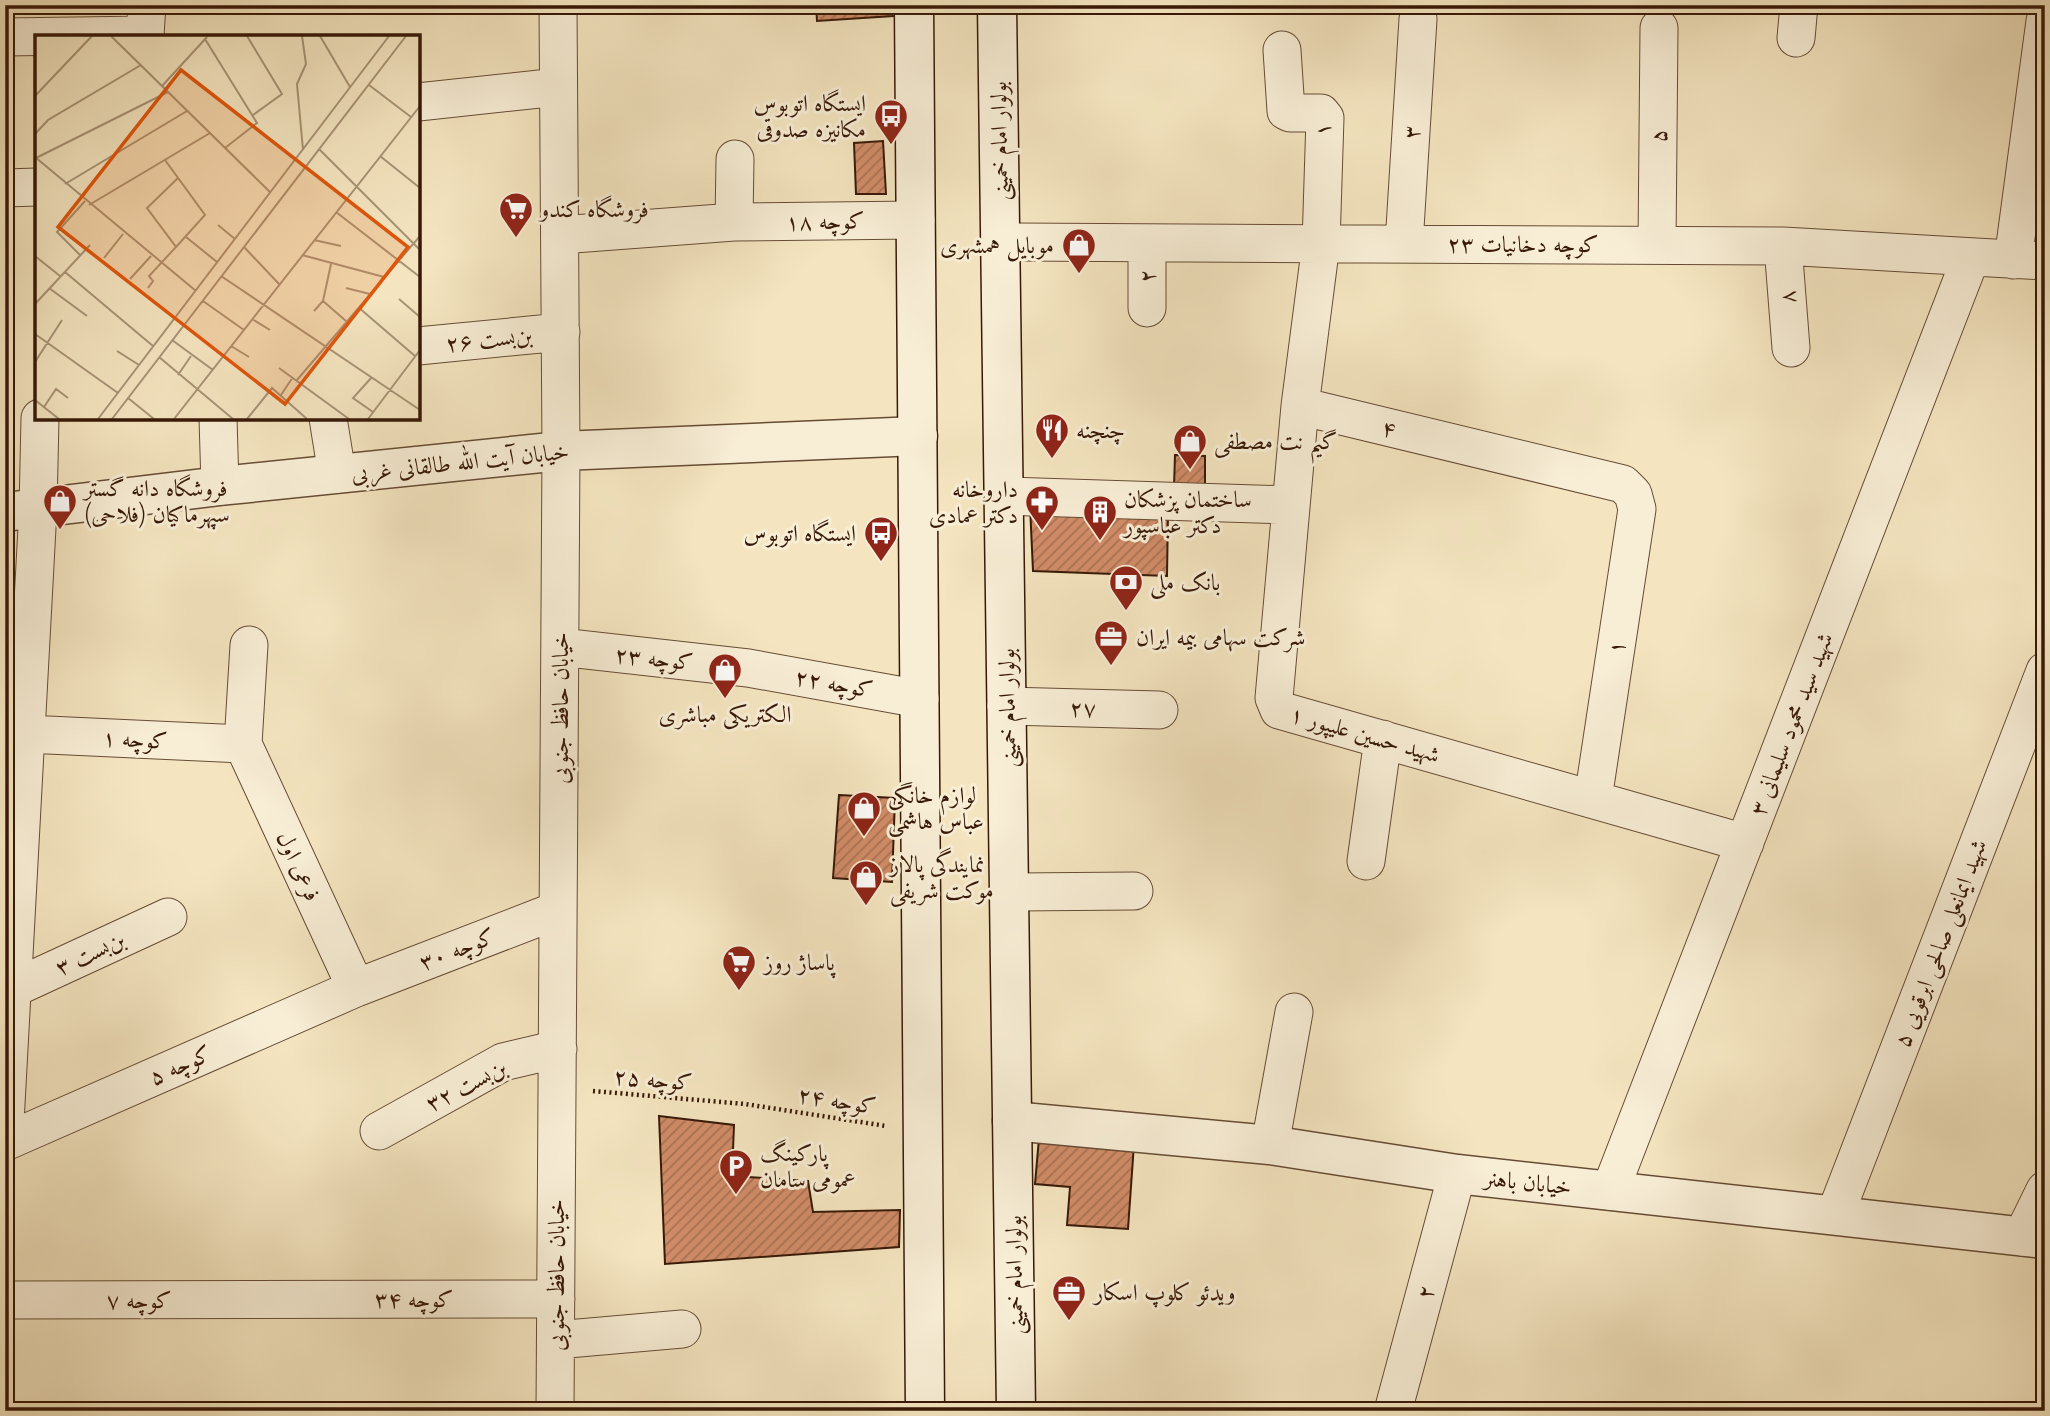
<svg xmlns="http://www.w3.org/2000/svg" width="2050" height="1416" font-family="Cardo,Amiri,serif">
<defs>
<pattern id="building-hatch" width="6" height="6" patternUnits="userSpaceOnUse" patternTransform="scale(1.75)"><rect width="6" height="6" fill="#d18c68"/><path d="M-1 1l2-2M0 6l6-6M5 7l2-2" fill="none" stroke="#aa7254"/></pattern>
</defs>
<rect width="100%" height="100%" fill="#f4e5c0"/>
<filter id="stains"><feTurbulence type="fractalNoise" baseFrequency=".00286" numOctaves="4"/><feColorMatrix values="0 0 0 0 .2 0 0 0 0 .09 0 0 0 0 .02 0 0 0 .5 -.17"/></filter>
<radialGradient id="worn" r=".72"><stop offset=".6" stop-color="#630" stop-opacity="0"/><stop offset="1" stop-color="#630" stop-opacity=".3"/></radialGradient>
<!-- building -->
<path fill="url(#building-hatch)" stroke="#371907" stroke-width="2" d="M816,5H892L893,16L817,21Z
M883,141L886,194H856L854,143Z
M1175,455L1205,456V487H1174Z
M1030,506L1168,513L1167,576L1033,571Z
M839,795L895,798L892,882L833,878Z
M659,1116L734,1125L732,1176L808,1181L813,1212L900,1210L899,1247L665,1264Z
M1039,1138L1134,1144L1128,1229L1067,1225L1070,1187L1035,1184Z"/>
<g fill="none" stroke-linecap="round" stroke-linejoin="round">
<!-- minor casing -->
<g stroke="#664c35" stroke-width="39">
<path id="minor" d="M5,37L145,35L147,5
M1796,38L1799,5
M1282,50L1286,111L1290,113H1321L1325,118L1321,244L1300,406L1623,484L1633,494L1637,509L1593,799
M418,102L558,87
M5,188L37,187
M734,222L735,159
M560,235L734,222L916,220
M1000,242L1783,246L2045,261
M1147,243V308
M1404,244L1418,19
M1657,245L1659,28
M1783,246L1791,348
M2013,260L2045,21
M418,346L561,332
M1300,406L1274,698L1279,710L1745,843
M218,418L220,486
M328,418L337,474
M1004,496L1290,505
M249,645L243,744L356,988
M560,647L748,668L920,699
M1006,706L1159,710
M26,734L243,744
M1366,861L1383,739
M1009,892L1134,891
M12,989L168,917
M5,1123L38,509L40,418
M379,1131L503,1062L558,1049
M5,1142L356,988L558,910
M1270,1145L1294,1012
M1610,1191L1971,257
M1835,1215L2045,671
M2022,1237L2045,1190
M5,1300L556,1299
M556,1340L682,1329
M555,1411L561,451L558,5
M1393,1411L1457,1174"/>
</g>
<!-- tertiary casing -->
<g stroke="#664c35" stroke-width="41">
<path id="tertiary" d="M5,512L220,486L561,451L918,436
M1012,1121L1270,1145L1457,1174L2045,1239"/>
</g>
<!-- secondary casing -->
<g stroke="#371907" stroke-width="41">
<path id="secondary" d="M914,5L925,1411
M997,5L1016,1411"/>
</g>
<!-- path -->
<path stroke="#371907" stroke-width="4.5" stroke-dasharray="2 3.5" stroke-linecap="butt" d="M593,1091L745,1104L886,1126"/>
<!-- minor -->
<use href="#minor" stroke="#f8eed6" stroke-width="37"/>
<!-- tertiary -->
<use href="#tertiary" stroke="#f8eed6" stroke-width="38"/>
<!-- secondary -->
<use href="#secondary" stroke="#f8eed6" stroke-width="38"/>
</g>
<!-- icons -->
<defs>
<g id="bus-pin" transform="scale(1.75)"><path d="M0 17L-7.5 6A9.5 9.5 0 1 1 7.5 6Z" fill="#8f2418" stroke="#f8eed6"/><path d="M-5-6H5V4H4V6H2V4H-2V6H-4V4H-5ZM-3.5-4V0h7V-4ZM-3.5 1.2v1.5H-2V1.2ZM2 1.2v1.5H3.5V1.2Z" fill="#fff"/></g>
<g id="supermarket-pin" transform="scale(1.75)"><path d="M0 17L-7.5 6A9.5 9.5 0 1 1 7.5 6Z" fill="#8f2418" stroke="#f8eed6"/><path d="M-6-5.5h2.5l.6 2H6L4.5 2H-2.5L-4.4-4H-6ZM-1.5 3.2a1.3 1.3 0 1 0 .1 0ZM3 3.2a1.3 1.3 0 1 0 .1 0Z" fill="#fff"/></g>
<g id="shop-pin" transform="scale(1.75)"><path d="M0 17L-7.5 6A9.5 9.5 0 1 1 7.5 6Z" fill="#8f2418" stroke="#f8eed6"/><path d="M-5-2.5h2.3a2.7 3.5 0 0 1 5.4 0H5L5.5 6h-11ZM-1.5-2.5h3a1.5 2.3 0 0 0-3 0Z" fill="#fff"/></g>
<g id="restaurant-pin" transform="scale(1.75)"><path d="M0 17L-7.5 6A9.5 9.5 0 1 1 7.5 6Z" fill="#8f2418" stroke="#f8eed6"/><path d="M-5-6h1v4h1v-4h1v4h1v-4h1v5L-1.5 .5V6h-2V.5L-5-1ZM5-6V6H3V1.5H1.5Q1.5-4 5-6Z" fill="#fff"/></g>
<g id="pharmacy-pin" transform="scale(1.75)"><path d="M0 17L-7.5 6A9.5 9.5 0 1 1 7.5 6Z" fill="#8f2418" stroke="#f8eed6"/><path d="M-2-6h4v4h4v4h-4v4h-4v-4h-4v-4h4Z" fill="#fff"/></g>
<g id="building-pin" transform="scale(1.75)"><path d="M0 17L-7.5 6A9.5 9.5 0 1 1 7.5 6Z" fill="#8f2418" stroke="#f8eed6"/><path d="M-4-6H4V6H1V3H-1V6H-4ZM-2.5-4.3h1.7v1.8h-1.7ZM.8-4.3h1.7v1.8H.8ZM-2.5-1h1.7V.8h-1.7ZM.8-1h1.7V.8H.8Z" fill="#fff"/></g>
<g id="bank-pin" transform="scale(1.75)"><path d="M0 17L-7.5 6A9.5 9.5 0 1 1 7.5 6Z" fill="#8f2418" stroke="#f8eed6"/><path d="M-6-4H6V4H-6ZM0-2.3a2.3 2.3 0 1 0 0 4.6a2.3 2.3 0 1 0 0-4.6Z" fill="#fff"/></g>
<g id="office-pin" transform="scale(1.75)"><path d="M0 17L-7.5 6A9.5 9.5 0 1 1 7.5 6Z" fill="#8f2418" stroke="#f8eed6"/><path d="M-6-3h4V-5.5h4V-3h4V5H-6ZM-1-4.5V-3h2v-1.5ZM-6 0V1H6V0Z" fill="#fff"/></g>
<g id="parking-pin" transform="scale(1.75)"><path d="M0 17L-7.5 6A9.5 9.5 0 1 1 7.5 6Z" fill="#8f2418" stroke="#f8eed6"/><path d="M-3.5-5.5H1a3.5 3.5 0 0 1 0 7H-1V5.5H-3.5ZM-1-3.4V-.6H.8a1.4 1.4 0 0 0 0-2.8Z" fill="#fff"/></g>
</defs>
<g fill-rule="evenodd">
<use href="#bus-pin" x="891" y="116"/>
<use href="#supermarket-pin" x="516" y="209"/>
<use href="#shop-pin" x="1079" y="245"/>
<use href="#restaurant-pin" x="1052" y="430"/>
<use href="#shop-pin" x="1190" y="441"/>
<use href="#shop-pin" x="60" y="501"/>
<use href="#pharmacy-pin" x="1042" y="502"/>
<use href="#building-pin" x="1100" y="512"/>
<use href="#bus-pin" x="881" y="533"/>
<use href="#bank-pin" x="1126" y="582"/>
<use href="#office-pin" x="1111" y="637"/>
<use href="#shop-pin" x="725" y="670"/>
<use href="#shop-pin" x="864" y="808"/>
<use href="#shop-pin" x="866" y="877"/>
<use href="#supermarket-pin" x="739" y="962"/>
<use href="#parking-pin" x="736" y="1166"/>
<use href="#office-pin" x="1069" y="1292"/>
</g>
<g text-anchor="middle" stroke-width="6" stroke-linejoin="round" paint-order="stroke">
<!-- poi labels -->
<g font-size="23" fill="#371907" stroke="#f8eed6" text-anchor="start">
<text x="866" y="111" text-anchor="end">ایستگاه اتوبوس<tspan x="866" dy="26">مکانیزه صدوقی</tspan></text>
<text x="540" y="217">فروشگاه کندو</text>
<text x="1054" y="253" text-anchor="end">موبایل همشهری</text>
<text x="1076" y="438">چنچنه</text>
<text x="1214" y="449">گیم نت مصطفی</text>
<text x="84" y="496">فروشگاه دانه گستر<tspan x="84" dy="26">سپهرماکیان (فلاحی)</tspan></text>
<text x="1018" y="497" text-anchor="end">داروخانه<tspan x="1018" dy="26">دکتر عمادی</tspan></text>
<text x="1124" y="507">ساختمان پزشکان<tspan x="1124" dy="26">دکتر عباسپور</tspan></text>
<text x="856" y="541" text-anchor="end">ایستگاه اتوبوس</text>
<text x="1150" y="590">بانک ملی</text>
<text x="1136" y="645">شرکت سهامی بیمه ایران</text>
<text x="725" y="722" text-anchor="middle">الکتریکی مباشری</text>
<text x="888" y="803">لوازم خانگی<tspan x="888" dy="26">عباس هاشمی</tspan></text>
<text x="890" y="872">نمایندگی پالاز<tspan x="890" dy="26">موکت شریفی</tspan></text>
<text x="764" y="970">پاساژ روز</text>
<text x="760" y="1161">پارکینگ<tspan x="760" dy="26">عمومی سامان</tspan></text>
<text x="1094" y="1300">ویدئو کلوپ اسکار</text>
</g>
<!-- street labels -->
<g font-size="23" fill="#371907" stroke="#f8eed6">
<text transform="translate(1322 130) rotate(-97)" y="8">۱</text>
<text transform="translate(1411 132) rotate(-87)" y="8">۳</text>
<text transform="translate(1658 136) rotate(-89)" y="8">۵</text>
<text transform="translate(999 141) rotate(-91)" y="8">بولوار امام خمینی</text>
<text transform="translate(825 221) rotate(-1)" y="8">کوچه ۱۸</text>
<text x="1523" y="252">کوچه دخانیات ۲۳</text>
<text transform="translate(1147 276) rotate(-90)" y="8">۲</text>
<text transform="translate(1787 297) rotate(-95)" y="8">۸</text>
<text transform="translate(489 339) rotate(-6)" y="8">بن‌بست ۲۶</text>
<text transform="translate(1389 428) rotate(14)" y="8">۴</text>
<text transform="translate(460 462) rotate(-6)" y="8">خیابان آیت الله طالقانی غربی</text>
<text transform="translate(1616 647) rotate(-81)" y="8">۱</text>
<text transform="translate(654 658) rotate(6)" y="8">کوچه ۲۳</text>
<text transform="translate(834 683) rotate(10)" y="8">کوچه ۲۲</text>
<text transform="translate(560 708) rotate(-90)" y="8">خیابان حافظ جنوبی</text>
<text transform="translate(1007 708) rotate(-91)" y="8">بولوار امام خمینی</text>
<text transform="translate(1083 708) rotate(2)" y="8">۲۷</text>
<text transform="translate(1791 724) rotate(-69)" y="8">شهید سید محمود سلیمانی ۳</text>
<text transform="translate(1365 734) rotate(16)" y="8">شهید حسین علیپور ۱</text>
<text transform="translate(135 739) rotate(3)" y="8">کوچه ۱</text>
<text transform="translate(299 866) rotate(65)" y="8">فرعی اول</text>
<text transform="translate(1940 943) rotate(-69)" y="8">شهید ایمانعلی صالحی ابرقویی ۵</text>
<text transform="translate(457 949) rotate(-21)" y="8">کوچه ۳۰</text>
<text transform="translate(90 953) rotate(-25)" y="8">بن‌بست ۳</text>
<text transform="translate(180 1065) rotate(-24)" y="8">کوچه ۵</text>
<text transform="translate(653 1079) rotate(5)" y="8">کوچه ۲۵</text>
<text transform="translate(466 1085) rotate(-27)" y="8">بن‌بست ۳۲</text>
<text transform="translate(837 1100) rotate(9)" y="8">کوچه ۲۴</text>
<text transform="translate(1528 1182) rotate(6)" y="8">خیابان باهنر</text>
<text transform="translate(556 1275) rotate(-90)" y="8">خیابان حافظ جنوبی</text>
<text transform="translate(1014 1275) rotate(-91)" y="8">بولوار امام خمینی</text>
<text transform="translate(1425 1292) rotate(-75)" y="8">۲</text>
<text x="414" y="1307">کوچه ۳۴</text>
<text x="139" y="1308">کوچه ۷</text>
</g>
</g>
<!-- overview -->
<g transform="translate(35 35)">
<rect width="385" height="385" fill="#f4e5c0"/>
<path fill="none" stroke="#a89376" stroke-width="2" d="M76,1L235,157M212,1L247,59L218,80M267,1L271,29L262,49L268,115M285,1L315,52M170,4L222,88L190,113M334,50L376,82M127,51L172,2M0,61L57,1M0,99L13,85L106,30M284,114L385,215M345,121L385,153M0,122L161,256M1,123L133,57M130,125L170,180L141,212M30,149L152,76M54,170L175,98M301,177L385,242M183,190L200,204M151,202L182,227M279,205L306,211M209,212L244,249M45,220L22,197L50,166M267,220L349,242M0,221L25,241M69,223L88,199M30,237L118,311M186,241L385,375M95,244L116,221M14,253L52,281M113,253L118,246L114,241L141,212L112,173L143,143M311,253L335,259M364,264L385,282M168,266L209,295M288,266L311,286M0,269L55,210M323,272L380,321M279,276L288,266L296,229M217,284L235,295M0,299L83,358M137,305L178,335M196,311L214,322M82,316L104,330M124,322L198,384M0,327L27,285M244,333L314,384M143,340L156,321M337,342L318,363L338,377M262,345L385,201M246,360L258,342M93,363L119,384M0,365L24,384M9,372L21,354L33,363M63,384L354,1M77,384L371,1M139,384L385,71M212,384L237,353L272,384M333,384L385,315"/>
<path fill="#df560c" fill-opacity="0.15" stroke="#df560c" stroke-width="3.5" d="M146,35L373,212L250,369L23,192Z"/>
<rect width="385" height="385" fill="none" stroke="#371907" stroke-width="3.5"/>
</g>
<!-- margin -->
<rect width="2050" height="1416" fill="none" stroke="#f4e5c0" stroke-width="28"/>
<rect x="7" y="7" width="2036" height="1402" fill="none" stroke="#371907" stroke-width="3.5"/>
<rect x="14" y="14" width="2022" height="1388" fill="none" stroke="#371907" stroke-width="2"/>
<rect width="100%" height="100%" filter="url(#stains)"/>
<rect width="100%" height="100%" fill="url(#worn)"/>
</svg>
